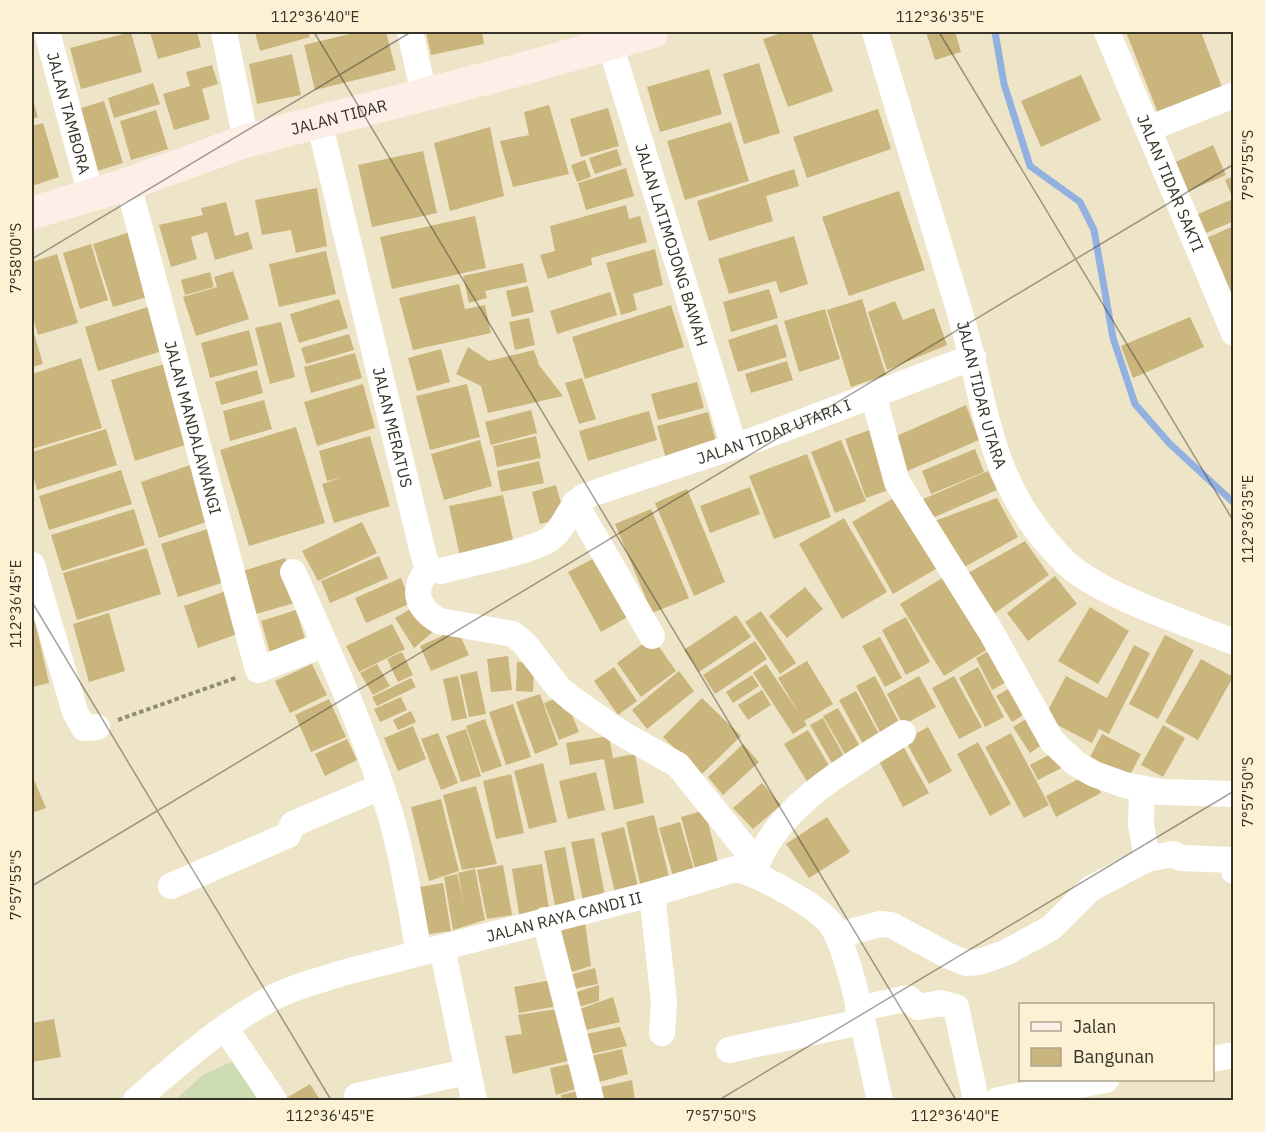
<svg xmlns="http://www.w3.org/2000/svg" width="1265" height="1132" font-family="'IBM Plex Sans',sans-serif">
<rect width="100%" height="100%" fill="#eee4c7"/>
<!-- green -->
<path fill="#cddcb3" d="M240,1058L266,1100H175L203,1075Z"/>
<g fill="none" stroke-linecap="round" stroke-linejoin="round">
<!-- stream -->
<path stroke="#92b0e0" stroke-width="7" d="M995,32L1004,84L1030,166L1080,202L1094,230L1113,338L1135,404L1169,443L1234,503"/>
</g>
<!-- building -->
<path fill="#cab57d" d="M131,32L142,72L81,89L70,48Z
M150,32H197L201,47L158,59Z
M255,32H308L310,37L260,51Z
M358,32H386L396,70L315,90L304,45Z
M426,32H482L484,44L431,55Z
M785,32H811L833,91L788,107L763,39Z
M926,32H955L961,52L935,60Z
M1126,32H1201L1222,87L1158,113Z
M292,54L301,95L257,104L249,64Z
M759,63L780,133L744,144L723,74Z
M212,65L218,84L202,89L210,119L174,130L163,94L190,86L186,72Z
M709,69L722,114L660,132L647,87Z
M1081,75L1101,120L1041,147L1021,101Z
M153,83L160,104L114,118L108,98Z
M32,97L38,117L32,119Z
M104,101L123,163L97,171L78,109Z
M549,105L569,174L513,187L500,141L529,135L524,112Z
M608,108L619,146L581,157L570,119Z
M878,109L891,149L807,178L793,137Z
M156,110L168,149L131,160L120,121Z
M731,122L749,181L685,200L667,141Z
M43,123L59,177L32,186V126Z
M490,127L504,196L450,211L434,143Z
M1213,145L1226,175L1184,193L1171,164Z
M617,149L622,165L595,174L589,158Z
M423,151L437,213L372,227L358,165Z
M585,160L591,177L577,182L571,165Z
M626,168L634,196L586,210L578,183Z
M794,169L799,186L766,196L773,221L709,241L697,201Z
M1234,176V221L1206,233L1198,214L1233,199L1225,180Z
M317,188L327,246L296,253L291,230L262,235L255,200Z
M899,191L925,270L849,296L822,217Z
M226,202L235,236L248,232L253,249L215,260L207,232L191,237L197,259L171,267L159,225L203,215L201,208Z
M626,205L629,219L640,216L647,242L591,258L592,265L548,279L540,255L555,251L550,226Z
M475,216L486,268L392,289L380,237Z
M1234,226V305L1204,239Z
M133,231L150,296L113,307L93,244Z
M794,236L808,284L780,293L776,281L729,294L718,259Z
M91,244L108,300L80,309L63,253Z
M655,249L663,285L633,294L637,310L621,315L606,263Z
M326,251L336,294L279,307L269,264Z
M57,254L78,323L38,335L32,314V262Z
M523,263L527,282L485,291L487,298L469,303L463,276Z
M233,271L249,319L196,336L183,297L217,287L214,277Z
M210,272L214,287L185,295L181,280Z
M459,284L465,309L485,305L491,333L413,350L399,298Z
M528,286L534,312L512,317L506,291Z
M769,289L778,318L731,332L723,302Z
M610,292L617,315L557,334L550,311Z
M339,299L348,328L299,343L290,314Z
M862,299L886,375L851,387L827,310Z
M895,301L903,320L934,308L947,345L887,370L868,312Z
M671,305L684,347L585,379L572,337Z
M148,307L162,351L98,371L85,327Z
M825,309L840,359L799,372L784,321Z
M1190,317L1204,347L1133,378L1121,346Z
M529,318L535,345L515,350L509,322Z
M281,322L295,377L270,384L255,328Z
M777,324L787,357L738,372L728,340Z
M32,326L43,364L32,367Z
M249,330L258,365L210,378L201,343Z
M349,334L354,350L306,364L301,348Z
M468,347L489,361L534,350L539,365L563,396L488,413L481,386L456,374Z
M441,349L450,382L417,391L408,358Z
M355,353L362,378L311,393L304,367Z
M81,358L102,428L32,449V374Z
M787,361L793,380L751,393L745,374Z
M164,364L188,444L135,461L111,380Z
M257,370L263,393L221,405L215,382Z
M582,378L596,419L579,424L565,383Z
M697,382L704,408L658,420L651,394Z
M363,384L375,428L317,446L304,402Z
M467,384L480,437L430,450L416,396Z
M264,400L272,429L230,441L223,411Z
M966,405L979,440L905,472L890,439Z
M531,410L537,433L491,445L485,422Z
M649,411L657,440L588,461L579,431Z
M708,412L717,445L666,459L657,426Z
M296,427L325,523L249,546L220,450Z
M875,428L897,487L866,498L845,439Z
M106,429L117,465L37,490L32,471V452Z
M370,436L390,506L334,523L322,484L340,478L327,481L319,451Z
M536,436L541,458L497,467L493,446Z
M480,440L492,486L444,500L431,454Z
M841,440L866,501L835,513L811,452Z
M975,449L984,472L931,494L922,471Z
M807,454L831,517L774,539L749,476Z
M539,461L544,483L501,492L497,471Z
M193,464L212,520L159,538L141,482Z
M121,470L132,504L49,530L39,496Z
M988,471L997,490L930,519L921,500Z
M556,485L565,518L540,524L532,492Z
M750,487L760,514L710,533L700,506Z
M687,489L725,582L694,596L655,503Z
M503,495L515,549L461,561L449,506Z
M899,495L941,566L893,594L852,522Z
M997,498L1018,537L959,570L929,523Z
M134,509L145,545L62,571L51,535Z
M651,509L689,598L652,613L615,524Z
M844,518L887,592L842,619L799,544Z
M362,522L377,553L318,581L302,551Z
M214,527L231,580L178,597L161,544Z
M1025,541L1049,575L995,613L968,573Z
M147,548L161,594L77,620L63,573Z
M600,555L633,614L601,632L568,572Z
M379,556L388,578L330,603L321,581Z
M285,558L298,602L256,614L243,571Z
M952,572L996,644L944,676L900,604Z
M1055,576L1077,604L1028,641L1007,613Z
M401,578L411,603L366,623L355,598Z
M805,587L823,609L787,638L769,616Z
M229,590L243,632L198,648L184,606Z
M419,604L435,630L414,648L395,618Z
M1090,607L1129,631L1098,684L1058,661Z
M296,610L308,648L272,659L261,621Z
M761,611L796,663L780,674L745,622Z
M109,613L125,671L89,682L73,624Z
M736,615L751,637L699,672L684,650Z
M906,617L930,662L906,675L882,630Z
M35,621L49,683L32,687V622Z
M392,624L405,649L359,672L346,646Z
M457,629L469,655L431,671L420,646Z
M1165,635L1194,650L1158,719L1129,704Z
M652,637L676,671L641,697L617,663Z
M880,637L902,678L885,687L862,646Z
M755,641L767,659L715,694L703,675Z
M1134,645L1150,653L1109,734L1099,729L1092,743L1044,718L1066,676L1107,698Z
M996,647L1014,678L992,690L976,658Z
M402,652L413,675L398,682L387,659Z
M508,656L512,690L491,692L487,659Z
M1201,659L1233,677L1198,740L1165,722Z
M807,661L833,704L804,721L807,725L793,734L753,673L766,664L799,713L778,678Z
M517,662L534,663L533,692L516,691Z
M312,664L327,695L290,713L275,681Z
M377,664L390,686L373,695L360,673Z
M614,667L637,701L618,715L594,681Z
M978,667L1004,717L985,727L959,678Z
M477,671L486,714L469,717L460,675Z
M679,671L694,691L647,729L632,710Z
M752,675L759,686L733,703L726,692Z
M458,676L467,718L452,721L443,679Z
M875,676L900,724L881,734L856,686Z
M919,676L936,707L903,725L887,694Z
M954,676L982,727L959,739L932,688Z
M411,678L416,687L377,706L372,697Z
M1017,684L1031,710L1012,722L996,696Z
M762,690L771,705L748,720L738,705Z
M856,691L880,736L864,746L839,700Z
M540,694L558,745L535,754L516,702Z
M564,695L579,732L559,740L544,703Z
M401,697L407,710L380,722L374,709Z
M702,698L741,736L701,775L663,737Z
M329,699L346,737L311,752L295,715Z
M513,704L531,757L506,765L489,712Z
M838,708L861,748L846,756L823,716Z
M411,711L416,722L398,730L393,720Z
M1034,714L1049,740L1030,753L1013,727Z
M823,718L845,758L833,765L810,725Z
M485,719L502,766L482,773L466,726Z
M1163,725L1185,738L1163,777L1141,765Z
M413,726L426,759L398,771L384,738Z
M928,727L952,771L929,784L905,740Z
M466,729L481,776L461,782L446,736Z
M808,730L831,769L808,783L784,744Z
M438,733L458,783L441,790L421,739Z
M1011,733L1049,805L1024,818L985,747Z
M1102,734L1141,754L1129,777L1090,757Z
M609,736L613,758L635,754L644,803L614,810L604,759L570,765L566,743Z
M347,739L357,760L325,776L315,754Z
M978,742L1011,804L990,816L957,754Z
M743,744L759,762L723,795L708,777Z
M903,746L929,793L903,807L878,759Z
M1058,750L1069,764L1038,780L1030,765Z
M543,763L557,822L529,829L514,771Z
M596,772L605,810L568,819L559,781Z
M1090,773L1101,793L1056,817L1046,796Z
M511,774L524,833L496,839L483,781Z
M32,775L46,808L32,813Z
M762,783L781,805L753,829L733,808Z
M476,786L497,864L462,870L443,795Z
M441,799L459,871L429,881L411,807Z
M705,810L719,866L696,872L681,817Z
M654,815L671,885L642,892L626,822Z
M827,817L850,852L809,878L786,844Z
M680,822L696,877L675,883L659,828Z
M624,827L640,895L617,901L601,833Z
M594,838L606,901L584,906L571,842Z
M565,847L576,906L556,910L544,851Z
M542,864L550,916L520,920L512,869Z
M503,865L512,915L487,919L477,870Z
M475,869L485,920L453,930L444,877L457,874L464,903L458,873Z
M443,883L451,931L422,935L414,888Z
M585,922L591,966L562,975L550,925Z
M595,968L598,984L573,989L569,975Z
M557,979L563,1005L519,1013L514,987Z
M599,985V1001L575,1008L573,993Z
M613,997L620,1022L582,1031L577,1010Z
M564,1008L576,1059L513,1074L505,1036L522,1034L518,1015Z
M54,1019L61,1057L32,1062V1023Z
M620,1027L627,1046L587,1055L581,1035Z
M622,1049L628,1074L596,1083L591,1056Z
M579,1062L585,1086L556,1095L550,1068Z
M632,1080L635,1100H595L592,1089Z
M310,1084L320,1100H283Z
M585,1089L588,1100H562L561,1095Z"/>
<g fill="none" stroke-linecap="round" stroke-linejoin="round">
<!-- path -->
<path stroke="#928b77" stroke-width="4" stroke-dasharray="4.5 3" stroke-linecap="butt" d="M118,720L238,677"/>
<!-- minor -->
<g stroke="#fff" stroke-width="26">
<path id="s1" d="M47,32L91,195"/>
<path d="M224,32L246,141"/>
<path d="M410,32L424,94"/>
<path id="s2" d="M875,32C904,125 932,219 960,313C989,412 987,485 1066,563C1100,595 1189,624 1234,642"/>
<path id="s3" d="M1107,32L1234,333"/>
<path id="s4" d="M610,44L734,446"/>
<path id="s5" d="M319,121L424,557L429,569L441,571C466,564 531,552 550,539C565,528 568,507 585,496L757,439L973,357"/>
<path d="M1148,129L1234,95"/>
<path id="s6" d="M128,184L258,670L325,644"/>
<path d="M873,395L897,482L991,632L1052,741L1075,763L1094,774L1125,785L1160,792L1234,794"/>
<path d="M575,503L652,636"/>
<path d="M32,565L75,712L84,728L97,727"/>
<path d="M429,569C411,589 416,607 439,621L513,634L524,643L558,687L572,699L621,733L678,765L757,863L747,870"/>
<path d="M293,572C328,650 363,728 389,810C403,856 410,905 419,953"/>
<path d="M1142,789L1141,824L1147,859"/>
<path d="M757,863C784,801 849,767 903,733"/>
<path d="M171,886L288,835L293,824L380,787"/>
<path d="M652,894L664,1002L662,1033"/>
<path d="M545,920L591,1100"/>
<path d="M838,935L880,924L891,925L949,956L966,963L979,962L1005,953L1051,928L1090,889L1147,859L1173,854L1181,858L1232,860L1234,871"/>
<path d="M442,948L474,1100"/>
<path d="M858,1009L908,998L918,1007L941,1003L956,1007L976,1100"/>
<path d="M226,1029L274,1100"/>
<path d="M729,1050L861,1022"/>
<path d="M1212,1059L1234,1055"/>
<path d="M357,1096L466,1072"/>
<path id="s7" d="M136,1100C178,1064 223,1024 272,998C294,986 319,981 342,973L652,894L735,869C751,871 763,879 777,886C795,896 817,908 830,923C850,946 871,1065 880,1100"/>
<path d="M998,1100L1106,1080"/>
</g>
<!-- secondary -->
<path stroke="#fdeee8" stroke-width="33" id="s8" d="M32,213L128,184L246,141L515,71L652,32"/>
</g>
<!-- ticks -->
<path fill="none" stroke="#373328" stroke-width="1.5" stroke-opacity="0.45" d="M314,32L956,1100M939,32L1234,522M32,259L411,32M32,602L331,1100M32,886L1234,164M719,1100L1234,791"/>
<g text-anchor="middle" stroke-width="6" stroke-linejoin="round" paint-order="stroke">
<!-- street labels -->
<g font-size="16" fill="#373328" stroke="#fcf1d4">
<text dy="6" stroke="none"><textPath href="#s1" startOffset="84">JALAN TAMBORA</textPath></text>
<text dy="6" stroke="none"><textPath href="#s8" startOffset="322">JALAN TIDAR</textPath></text>
<text dy="6" stroke="none"><textPath href="#s3" startOffset="164">JALAN TIDAR SAKTI</textPath></text>
<text dy="6" stroke="none"><textPath href="#s4" startOffset="210">JALAN LATIMOJONG BAWAH</textPath></text>
<text dy="6" stroke="none"><textPath href="#s2" startOffset="378">JALAN TIDAR UTARA</textPath></text>
<text dy="6" stroke="none"><textPath href="#s6" startOffset="252">JALAN MANDALAWANGI</textPath></text>
<text dy="6" stroke="none"><textPath href="#s5" startOffset="315">JALAN MERATUS</textPath></text>
<text dy="6" stroke="none"><textPath href="#s5" startOffset="843">JALAN TIDAR UTARA I</textPath></text>
<text dy="6" stroke="none"><textPath href="#s7" startOffset="474">JALAN RAYA CANDI II</textPath></text>
</g>
</g>
<!-- border -->
<rect width="1265" height="1132" fill="none" stroke="#fcf1d4" stroke-width="66"/>
<!-- legend -->
<rect x="1019" y="1003" width="195" height="78" fill="#fcf1d4" stroke="#ada58f" stroke-width="1.5"/>
<rect x="1031" y="1022" width="30" height="9" fill="#fdeee8" stroke="#ada58f" stroke-width="1.5"/>
<text x="1073" y="1033" font-size="18" fill="#373328">Jalan</text>
<rect x="1031" y="1048" width="30" height="18" fill="#cab57d" stroke="#ada58f" stroke-width="1.5"/>
<text x="1073" y="1063" font-size="18" fill="#373328">Bangunan</text>
<rect x="33" y="33" width="1199" height="1066" fill="none" stroke="#373328" stroke-width="2"/>
<g font-size="15" text-anchor="middle" fill="#373328">
<text x="315" y="22">112°36'40"E</text>
<text x="940" y="22">112°36'35"E</text>
<text transform="translate(1248 165) rotate(-90)" y="5">7°57'55"S</text>
<text transform="translate(16 258) rotate(-90)" y="5">7°58'00"S</text>
<text transform="translate(1248 519) rotate(-90)" y="5">112°36'35"E</text>
<text transform="translate(16 604) rotate(-90)" y="5">112°36'45"E</text>
<text transform="translate(1248 792) rotate(-90)" y="5">7°57'50"S</text>
<text transform="translate(16 885) rotate(-90)" y="5">7°57'55"S</text>
<text x="330" y="1121">112°36'45"E</text>
<text x="721" y="1121">7°57'50"S</text>
<text x="955" y="1121">112°36'40"E</text>
</g>
</svg>
